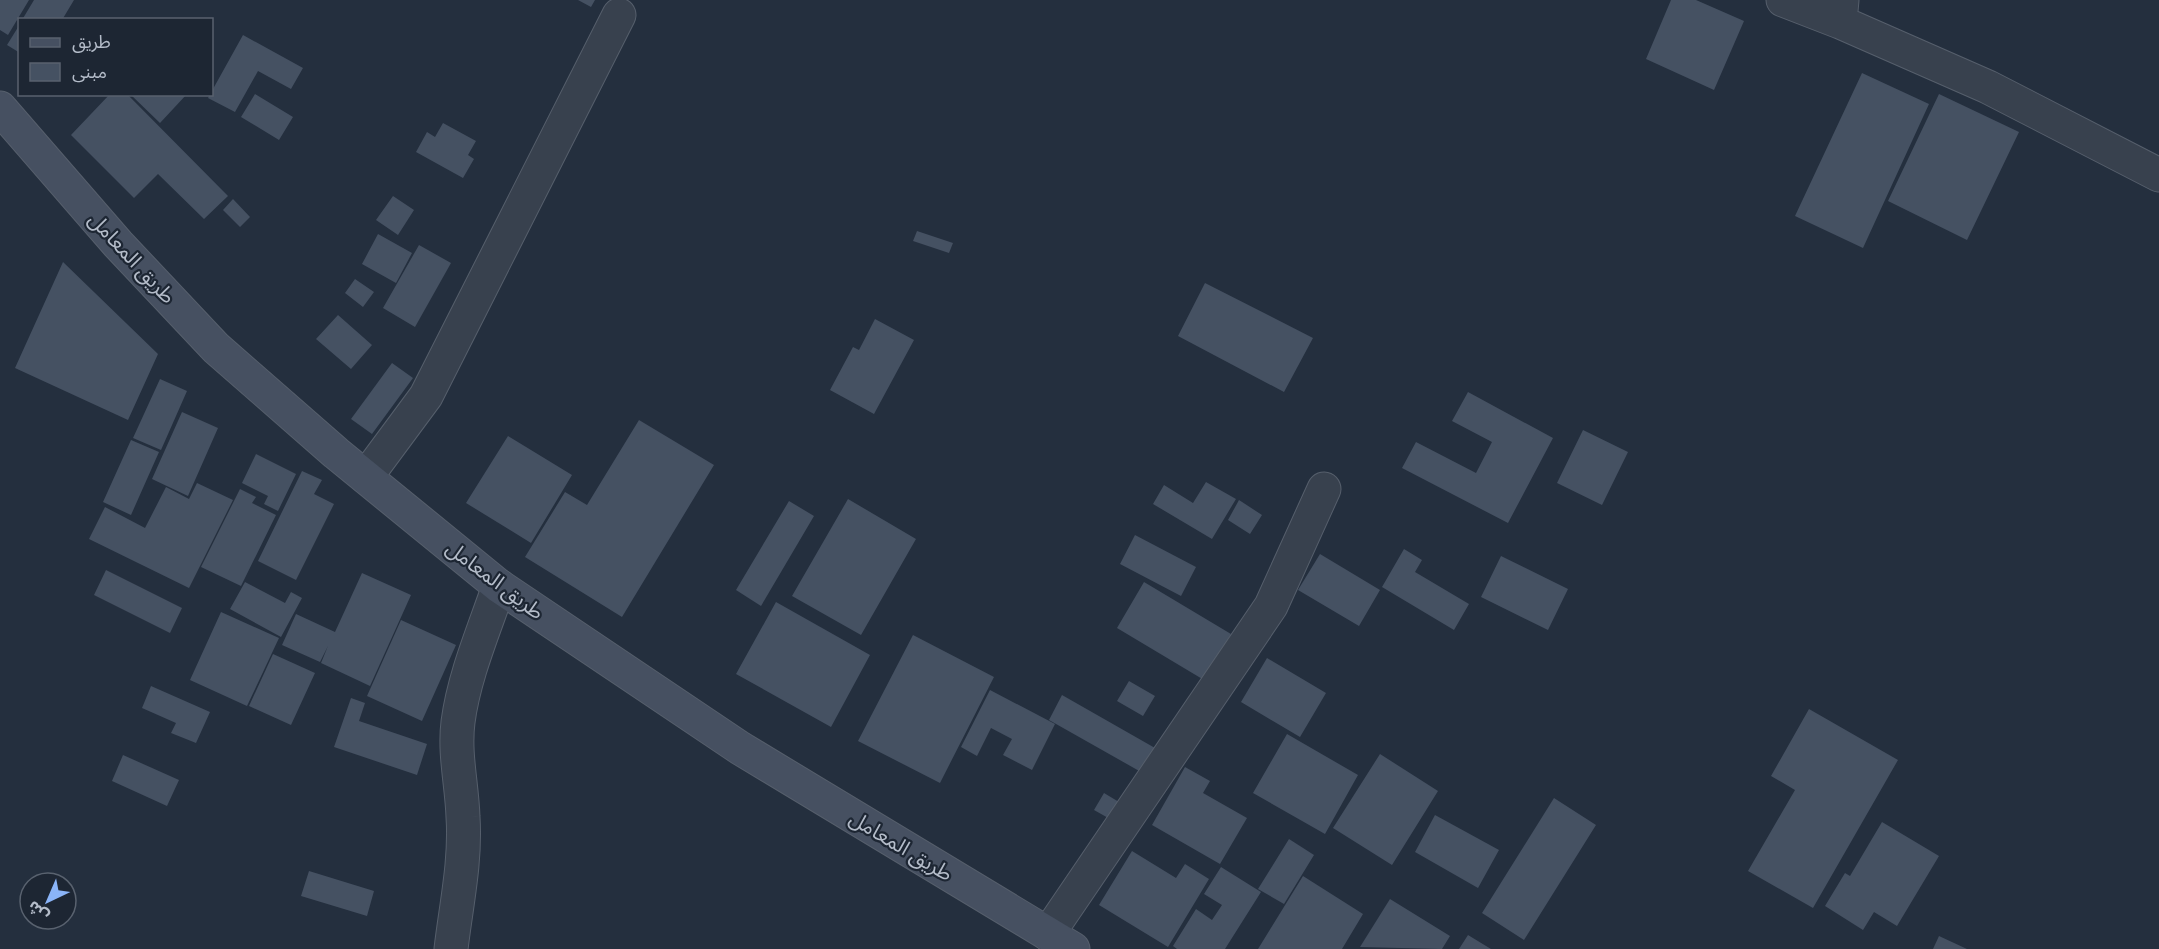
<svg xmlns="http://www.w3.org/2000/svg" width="2159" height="949" font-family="'Fira Sans Condensed','Noto Sans Arabic',sans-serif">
<rect width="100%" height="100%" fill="#242f3e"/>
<!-- building -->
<path fill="#455162" d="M0,0H29L8,35L0,30Z
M34,0H74L62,20H22Z
M578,0H595L591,7Z
M1671,0H1696L1744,21L1714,90L1646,59Z
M20,24V53L7,45Z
M243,35L303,68L291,89L258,71L235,112L208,98Z
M1862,73L1929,104L1863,248L1795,216Z
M110,94H127L228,196L204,219L158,174L134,198L71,135Z
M130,94H187L160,123Z
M255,94L293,117L279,140L241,117Z
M1939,94L2019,132L1967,240L1888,201Z
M443,123L476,141L468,155L474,159L463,178L416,152L427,132L435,137Z
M393,196L414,210L398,235L376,220Z
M233,199L250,217L240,227L223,210Z
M917,231L953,243L949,253L913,241Z
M378,234L412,253L396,283L362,264Z
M419,245L451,263L415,327L383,308Z
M63,262L158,354L128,420L15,368Z
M355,279L374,292L363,307L345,293Z
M1205,283L1313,338L1284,392L1178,336Z
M338,315L372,345L351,369L316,339Z
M875,319L914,340L874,414L830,390L853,347L859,350Z
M392,363L413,378L372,434L351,419Z
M160,379L187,391L161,450L133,438Z
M1468,392L1553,438L1508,523L1402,468L1416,442L1476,473L1492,442L1452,421Z
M182,412L218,428L188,496L152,479Z
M639,420L714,465L622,617L525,557L565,492L587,505Z
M1583,430L1628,452L1602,505L1557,483Z
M508,436L572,475L531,543L466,503Z
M131,440L159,452L131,515L103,502Z
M256,454L296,474L278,511L264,504L268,496L242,483Z
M302,471L322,480L314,494L334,504L296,580L258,561Z
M1206,482L1236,499L1212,539L1153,504L1164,485L1193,503Z
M197,483L233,500L189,588L89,539L105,507L145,528L166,487L189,499Z
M240,489L256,497L252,503L276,515L241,586L201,567Z
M848,499L916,539L861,635L792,596Z
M1239,500L1262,515L1250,534L1228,520Z
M789,501L814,516L761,606L736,590Z
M1135,535L1196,567L1181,596L1120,564Z
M1404,549L1422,560L1415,572L1469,604L1454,630L1382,587Z
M1320,554L1380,590L1359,626L1298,590Z
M1501,556L1568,589L1548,630L1481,597Z
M106,570L182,608L170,633L94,595Z
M362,573L411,595L370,686L321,663L328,646L320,662L282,645L296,614L335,632Z
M245,582L285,603L291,592L302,598L281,637L230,609Z
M1144,582L1231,634L1204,680L1117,628Z
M776,602L870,655L831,727L736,674Z
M221,612L279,638L247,706L190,680Z
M401,620L456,645L422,721L367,696Z
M913,635L994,677L940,783L858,741Z
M273,654L315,673L291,725L249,706Z
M1267,658L1326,693L1300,737L1241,702Z
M1129,681L1155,696L1143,716L1117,701Z
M151,686L210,712L196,743L171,733L176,723L142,708Z
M990,690L1055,724L1032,770L1003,755L1012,739L991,728L977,756L961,747Z
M1062,695L1155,748L1141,772L1049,720Z
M351,698L365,703L359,721L427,744L417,775L334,747Z
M1809,709L1898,760L1813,908L1748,871L1795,790L1771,776Z
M1287,734L1358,775L1325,834L1253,793Z
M1380,754L1438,791L1392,865L1333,828Z
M123,755L179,780L167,806L112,781Z
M1185,767L1210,781L1203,793L1247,818L1220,864L1152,825Z
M1104,793L1119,802L1110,819L1094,810Z
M1554,798L1596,825L1524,940L1482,913Z
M1435,815L1499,850L1478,888L1415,852Z
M1882,822L1939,856L1897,926L1874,912L1863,930L1825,906L1845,873L1850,876Z
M1289,839L1314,855L1284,904L1258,889Z
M1132,851L1176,878L1185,864L1209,879L1168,947L1099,905Z
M1221,867L1261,892L1225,949H1177L1173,946L1196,909L1212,920L1222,905L1204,894Z
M309,871L374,891L367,916L301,896Z
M1303,876L1363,914L1342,949H1258Z
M1390,899L1450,936L1442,949L1360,947Z
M1468,935L1491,949H1459Z
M1939,936L1967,949H1933Z"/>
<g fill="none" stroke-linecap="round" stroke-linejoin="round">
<!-- street casing -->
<g stroke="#565f6c" stroke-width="35">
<path id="street" d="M1783,0L1840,22
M1842,0L1840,22L1988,87L2159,175
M366,477L426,396L619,15
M1048,934L1271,606L1324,489
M451,949C456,906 466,861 463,817C462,785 454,754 458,722C464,676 484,630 499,586"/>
</g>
<!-- secondary casing -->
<g stroke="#565f6c" stroke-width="35">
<path id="secondary" d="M0,108L118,244L216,348L336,453L499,586L740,748L1073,949"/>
</g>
<!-- street -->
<use href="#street" stroke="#38414e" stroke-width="33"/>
<!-- secondary -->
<use href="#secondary" stroke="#465061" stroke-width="33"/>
</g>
<g text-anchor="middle" stroke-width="4.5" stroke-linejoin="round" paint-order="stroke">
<!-- street labels -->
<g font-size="21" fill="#b4bcc9" stroke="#1d2633">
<text transform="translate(132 258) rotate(47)" y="7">طريق المعامل</text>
<text transform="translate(495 580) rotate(37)" y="7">طريق المعامل</text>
<text transform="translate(901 846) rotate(31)" y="7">طريق المعامل</text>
</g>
</g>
<!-- legend -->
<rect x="18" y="18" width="195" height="78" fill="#1d2633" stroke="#59626f" stroke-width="1.5"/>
<rect x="30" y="38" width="30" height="9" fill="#465061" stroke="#59626f" stroke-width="1.5"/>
<text x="72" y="48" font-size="18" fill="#b4bcc9">طريق</text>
<rect x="30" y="63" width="30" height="18" fill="#455162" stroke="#59626f" stroke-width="1.5"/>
<text x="72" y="78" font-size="18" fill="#b4bcc9">مبنى</text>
<!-- north arrow -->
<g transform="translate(48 901) rotate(224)"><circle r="28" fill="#1d2633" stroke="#59626f" stroke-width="1.5"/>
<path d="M0-4.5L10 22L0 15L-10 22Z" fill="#8ab4f8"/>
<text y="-9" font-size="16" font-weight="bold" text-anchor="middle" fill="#b4bcc9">ش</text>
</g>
</svg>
